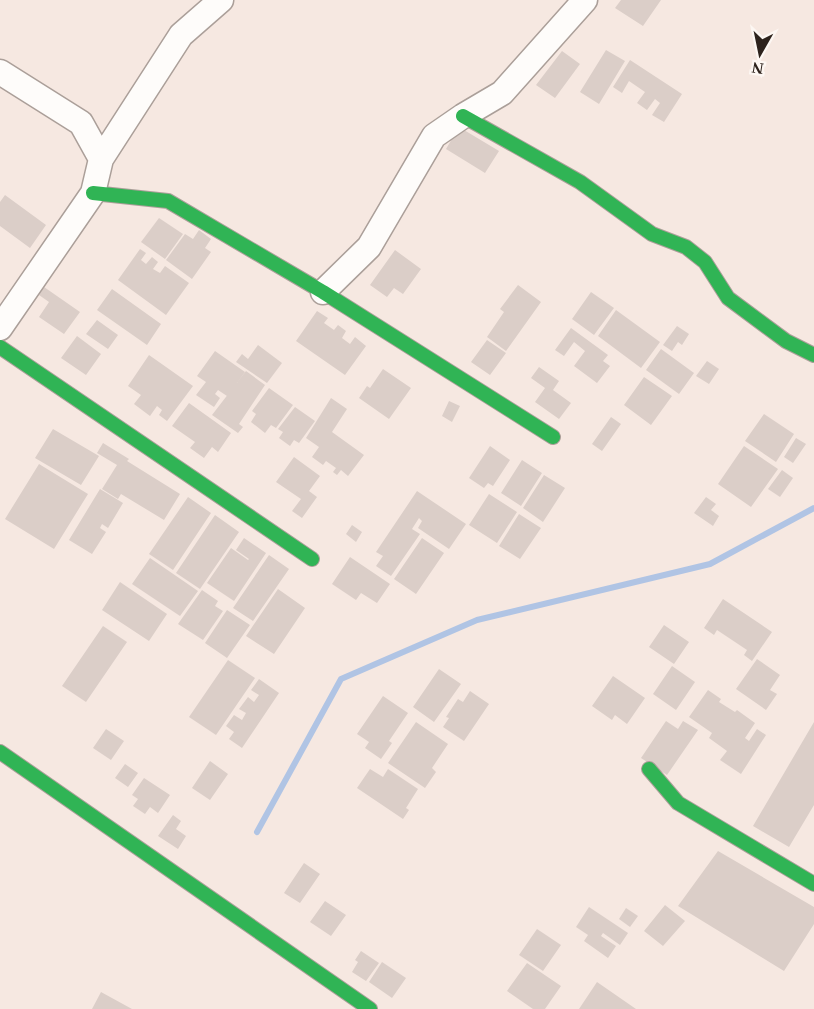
<svg xmlns="http://www.w3.org/2000/svg" width="814" height="1009" font-family="'Times New Roman',serif">
<rect width="100%" height="100%" fill="#f6e8e1"/>
<g fill="none" stroke-linecap="round" stroke-linejoin="round">
<!-- stream -->
<path stroke="#b0c4e4" stroke-width="6" d="M257,832L341,679L477,620L710,564L814,508"/>
</g>
<!-- building -->
<path fill="#dbcec8" d="M621,0H661L643,26L615,8Z
M606,50L625,61L599,104L580,92Z
M562,51L580,64L555,98L536,85Z
M630,60L682,94L664,122L652,115L660,103L655,99L647,110L637,103L645,92L629,81L622,93L613,87Z
M459,127L499,151L485,173L446,149Z
M5,195L46,225L30,248L0,226V202Z
M159,218L183,234L165,259L141,242Z
M199,230L211,239L205,248L211,252L192,279L166,260L185,234L193,239Z
M140,249L146,253L141,260L146,264L152,257L158,262L153,269L160,273L165,266L189,283L166,315L118,280Z
M395,250L421,269L403,294L394,288L387,297L370,285Z
M518,285L541,302L506,351L487,337L504,312L500,309Z
M44,287L80,312L64,334L39,317L49,302L39,295Z
M112,289L161,324L147,345L97,310Z
M591,292L614,308L594,335L572,319Z
M616,310L660,342L641,368L598,336Z
M317,311L328,318L324,323L334,330L338,325L346,331L342,338L350,344L355,337L366,346L345,375L296,341Z
M97,320L118,335L108,349L86,334Z
M677,326L689,334L682,345L678,342L672,351L663,345Z
M571,328L608,355L603,361L610,366L597,383L574,366L585,351L574,342L564,356L555,350Z
M77,336L101,354L86,375L61,358Z
M487,340L506,353L490,375L471,362Z
M258,345L282,363L267,383L236,362L242,354L248,359Z
M661,349L694,373L679,394L646,370Z
M215,351L245,372L227,396L218,390L215,394L220,398L214,407L196,395L206,382L197,376Z
M149,355L193,386L167,421L159,415L162,410L157,406L150,416L134,404L141,395L128,386Z
M707,361L719,369L709,384L696,376Z
M539,367L559,381L553,390L571,403L559,419L535,402L545,388L531,378Z
M383,369L411,388L389,419L359,398L367,386L370,388Z
M246,371L265,385L239,424L243,427L238,433L212,415Z
M644,377L672,396L651,425L624,405Z
M269,388L293,405L276,428L271,425L265,433L251,422L256,414L252,411Z
M331,398L347,409L332,432L364,455L348,476L341,470L337,475L333,472L336,468L326,461L323,465L312,457L319,447L306,438Z
M449,401L460,406L452,422L442,416Z
M189,403L231,433L218,452L212,447L204,458L190,448L195,442L172,426Z
M295,407L315,421L299,443L294,440L290,446L279,438L283,432L278,429Z
M764,414L794,434L776,462L745,441Z
M611,417L621,424L602,451L592,444Z
M53,429L99,456L81,485L35,458Z
M796,438L806,444L793,463L784,457Z
M103,443L129,459L127,461L180,494L164,520L121,494L118,499L102,489L117,465L97,453Z
M490,446L510,460L493,486L488,483L484,488L469,478Z
M744,446L778,469L751,507L718,484Z
M294,457L320,476L309,491L317,497L302,518L292,511L301,499L276,482Z
M522,460L542,473L521,506L501,493Z
M39,464L88,494L54,549L5,519Z
M782,470L793,478L780,497L768,489Z
M544,475L565,488L543,522L523,508Z
M100,489L123,503L108,528L102,524L100,528L106,532L92,554L69,540Z
M417,491L466,524L449,549L418,528L422,521L419,518L412,529L420,534L391,576L376,566L383,556L376,552Z
M489,494L517,512L497,543L469,525Z
M188,497L211,513L173,570L149,554Z
M706,497L716,504L711,510L719,516L713,526L694,513Z
M519,514L541,528L520,559L499,546Z
M215,515L239,532L200,589L176,573Z
M352,525L362,532L356,542L346,534Z
M244,538L266,553L234,601L207,583L231,548L248,560L249,559L236,550Z
M422,538L444,553L416,594L394,579Z
M269,555L289,569L253,621L233,608Z
M350,557L390,584L377,603L361,593L356,600L332,584Z
M150,558L198,591L180,616L132,584Z
M120,582L167,614L149,641L102,610Z
M278,589L305,608L274,654L246,636Z
M202,590L218,601L215,606L223,611L203,640L178,624Z
M723,599L772,632L752,661L744,655L747,650L717,630L714,635L704,628Z
M227,610L250,625L227,658L205,643Z
M664,625L689,642L674,664L649,647Z
M103,626L127,642L86,702L62,686Z
M757,659L780,675L770,690L777,694L766,710L736,689Z
M228,660L255,678L216,735L189,717Z
M672,666L695,682L676,710L653,694Z
M439,669L461,684L434,722L413,707Z
M613,676L645,698L627,724L615,715L612,720L592,706Z
M259,679L279,693L242,748L229,739L234,732L226,726L234,715L242,720L246,713L239,709L248,697L254,702L259,695L251,690Z
M708,690L721,699L719,702L735,712L737,710L755,723L745,738L749,741L757,729L766,735L741,774L720,760L727,751L709,738L712,733L689,717Z
M470,691L489,704L464,741L443,727L449,718L446,717L458,699L463,702Z
M383,696L408,713L389,741L392,743L381,759L365,748L369,742L357,734Z
M666,721L678,729L683,721L698,730L667,775L641,758Z
M416,722L448,744L432,768L436,772L425,788L388,763Z
M814,722V805L789,847L753,826Z
M106,729L124,741L111,760L93,748Z
M210,761L228,774L210,800L192,788Z
M125,764L138,773L128,787L115,778Z
M370,769L383,777L388,769L418,789L406,808L409,810L403,819L357,788Z
M144,778L170,795L158,813L150,807L145,814L133,806L138,799L132,795Z
M173,815L181,821L176,829L186,836L178,849L158,836Z
M718,851L814,907V924L784,971L678,906Z
M304,863L320,874L300,903L284,893Z
M325,901L346,915L331,936L310,922Z
M665,905L685,921L663,946L644,931Z
M589,907L628,933L620,945L603,933L601,936L616,946L608,958L584,941L588,935L576,927Z
M626,908L638,916L630,927L619,919Z
M537,929L561,945L543,971L519,955Z
M361,951L379,963L366,981L352,972L358,962L355,960Z
M382,962L406,978L392,998L369,982Z
M527,963L561,986L545,1009H533L507,991Z
M597,982L636,1009H579Z
M101,992L132,1009H92Z"/>
<g fill="none" stroke-linecap="round" stroke-linejoin="round">
<!-- street casing -->
<g stroke="#ab9f99" stroke-width="27">
<path id="street" d="M0,72L81,123L101,159
M323,292L369,247L434,136L463,116L502,93L585,0
M0,328L93,193L101,159L181,35L221,0"/>
</g>
<!-- fast casing -->
<g stroke="#ab9f99" stroke-width="16">
<path id="fast" d="M463,116L580,182L652,234L686,247L705,262L728,298L786,341L814,355
M93,193L168,201L323,292L553,437
M0,347L312,559
M0,752L370,1009
M649,769L678,803L814,884"/>
</g>
<!-- street -->
<use href="#street" stroke="#fefcfa" stroke-width="24"/>
<!-- fast -->
<use href="#fast" stroke="#30b455" stroke-width="14"/>
</g>
<!-- north arrow -->
<g transform="translate(760 54) rotate(189)" stroke="#fdf7f3" stroke-width="4.5" paint-order="stroke">
<path d="M0-4.5L10 22L0 15L-10 22Z" fill="#2d221c"/>
<text y="-9" font-size="16" font-weight="bold" text-anchor="middle" fill="#2d221c">N</text>
</g>
</svg>
